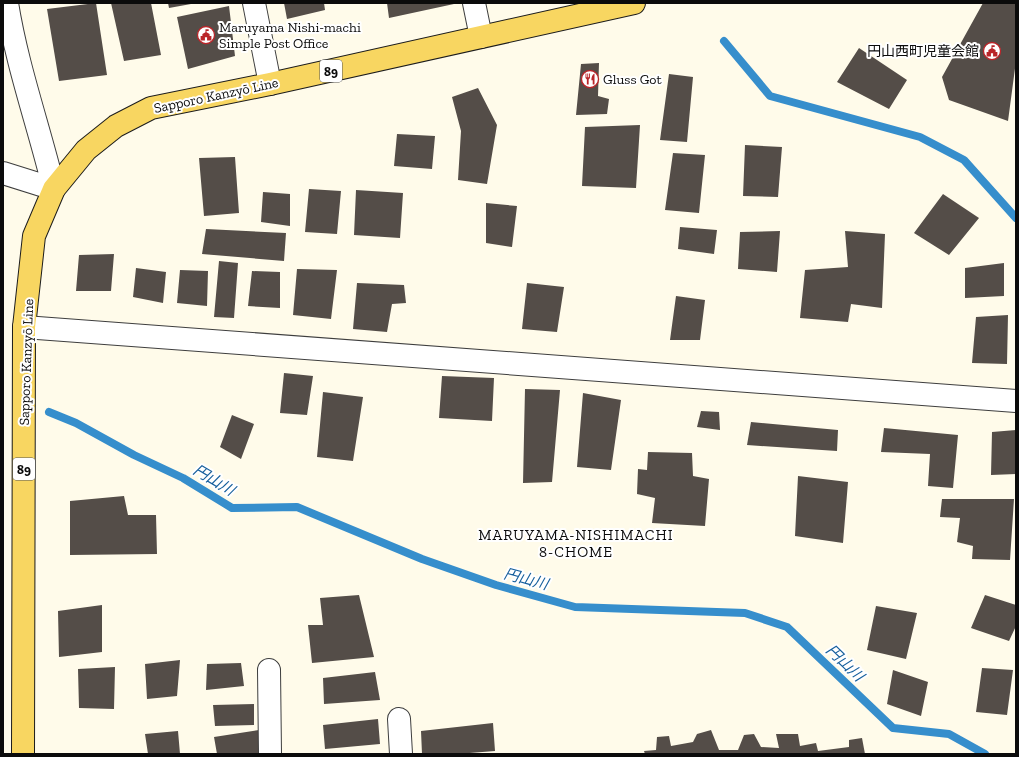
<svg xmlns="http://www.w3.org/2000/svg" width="1019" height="757" font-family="'Zilla Slab','Noto Sans JP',serif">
<rect width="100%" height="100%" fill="#fffbea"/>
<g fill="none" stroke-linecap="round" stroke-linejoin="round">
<!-- stream -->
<path stroke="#368ecc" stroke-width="8" d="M724,41L770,96L920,137L964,160L1016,218
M49,412L76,423L134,455L183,478L232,508L297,507L422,559L496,585L575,607L745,613L787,627L893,728L949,734L985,754"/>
</g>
<!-- building -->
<path fill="#544d48" d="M96,3L107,75L59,81L47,9Z
M111,3H151L161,55L124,61Z
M168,3H191V4L169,8Z
M284,3H324L325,10L287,19Z
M387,3H454V4L389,18Z
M983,3H1016V61L1008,121L949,100L942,77Z
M229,6L235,56L188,69L177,17Z
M859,48L907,80L889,109L837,82Z
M599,63L598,96L609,99L607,114L576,115L581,64Z
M669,74L693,77L687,142L660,140Z
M478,88L497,125L487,184L458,180L461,131L452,97Z
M640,125L636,188L582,186L585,127Z
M397,134L435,136L432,169L394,166Z
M745,145L782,147L778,197L743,196Z
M673,153L705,155L699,213L665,210Z
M235,157L239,213L204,216L199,158Z
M309,189L341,191L337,234L305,232Z
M356,190L403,193L400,238L354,235Z
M263,192L290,194V226L261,222Z
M943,194L979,218L949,255L914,233Z
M486,203L517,206L512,247L486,243Z
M680,227L717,230L714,254L678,249Z
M206,229L286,233L284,261L202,254Z
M780,231L777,272L738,269L740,232Z
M845,231L885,234L882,308L851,304L848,322L800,318L805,270L848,267Z
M114,254L111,291H76L79,255Z
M219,261L238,263L234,318L214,317Z
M1004,263V296L965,298V268Z
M136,268L166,272L163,303L133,297Z
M297,269L337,270L331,319L293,315Z
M180,270L208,271L207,306L177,303Z
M252,271L280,272V308L248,306Z
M357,283L404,285L406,303L392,304L387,332L353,329Z
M527,283L564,287L557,332L522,329Z
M676,296L705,300L700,340H670Z
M1008,315L1007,364L972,363L976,317Z
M284,373L313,376L307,415L280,413Z
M442,376L494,378L492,421L439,418Z
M525,389L560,390L552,482L523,483Z
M323,392L363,397L353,461L317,457Z
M583,393L621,400L611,470L577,467Z
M701,411L719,412L720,430L697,427Z
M232,415L254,424L241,459L220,447Z
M751,422L838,430L837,451L747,445Z
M884,428L958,435L953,488L928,486L930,454L881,452Z
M1016,430V474L991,475L992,432Z
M648,452L692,453L693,476L709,479L705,526L652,523L655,498L637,494L638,469L647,470Z
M798,476L848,482L843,543L795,536Z
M124,496L128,515H156L157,554L70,555V501Z
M942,499H1014L1010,560L972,559L973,546L957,542L960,518L940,517Z
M359,595L374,657L312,663L308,625H323L320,598Z
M985,595L1016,605V626L1009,641L971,628Z
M102,605V652L59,657L58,611Z
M876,606L917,613L906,659L867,650Z
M180,660L177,696L147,699L145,664Z
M241,663L244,686L206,690L207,664Z
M115,667L114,709L79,708L78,669Z
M982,668L1013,670L1007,715L976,712Z
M893,670L928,682L921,716L887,704Z
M375,672L380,700L324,704L323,678Z
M254,704V725L215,726L213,705Z
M378,719L380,744L325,749L323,725Z
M493,723L495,751L457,754H422L421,731Z
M259,730L260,754H217L214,737Z
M711,730L719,750H738L744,735L754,734L761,747L779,748L776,734H798L800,746L816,743L818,751L849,747V740L862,738L865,754H645L644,751L656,750L657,737L669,736L671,746L693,742L697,734Z
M178,731L180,754H148L145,734Z"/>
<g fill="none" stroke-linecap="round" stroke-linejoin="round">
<!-- street casing -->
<g stroke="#3e3e3e" stroke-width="24">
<path id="street" d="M7,3C17,66 39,127 54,189
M254,3L270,84
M474,3L481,37
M3,173L54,189
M24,327L1016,401
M269,670L270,754
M399,719L401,754"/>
</g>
<!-- primary casing -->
<g stroke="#1c1c1c" stroke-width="24">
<path id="primary" d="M23,754L24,327L34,236L54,189L86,150L116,126L151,108L270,84L634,3"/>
</g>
<!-- street -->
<use href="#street" stroke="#fff" stroke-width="22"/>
<!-- primary -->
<use href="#primary" stroke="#f8d661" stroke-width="22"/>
</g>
<!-- icons -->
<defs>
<g id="civic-ring" transform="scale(0.9)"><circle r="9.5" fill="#fff" stroke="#ba2529" stroke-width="1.5"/><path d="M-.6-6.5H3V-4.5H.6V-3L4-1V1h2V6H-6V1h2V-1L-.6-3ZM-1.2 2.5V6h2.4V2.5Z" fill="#ba2529"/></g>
<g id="restaurant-ring" transform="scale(0.9)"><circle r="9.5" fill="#fff" stroke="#ba2529" stroke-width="1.5"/><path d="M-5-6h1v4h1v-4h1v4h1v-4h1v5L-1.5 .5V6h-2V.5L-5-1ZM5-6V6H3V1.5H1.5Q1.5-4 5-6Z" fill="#ba2529"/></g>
</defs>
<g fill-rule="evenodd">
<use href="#civic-ring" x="206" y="35"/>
<use href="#civic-ring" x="992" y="51"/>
<use href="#restaurant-ring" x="590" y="79"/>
</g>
<g text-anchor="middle" stroke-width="4" stroke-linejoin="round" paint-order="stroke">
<!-- shield labels -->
<g fill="#fff" stroke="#545454" stroke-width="1">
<rect x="320" y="60" width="22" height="22" rx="3"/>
<rect x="13" y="458" width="22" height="22" rx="3"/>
</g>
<g font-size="13" font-weight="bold" fill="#0b0b0b">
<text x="331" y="76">89</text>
<text x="24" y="474">89</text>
</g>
<!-- poi labels -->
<g font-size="14" fill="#0b0b0b" stroke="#fff" text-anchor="start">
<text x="219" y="32">Maruyama Nishi-machi<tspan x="219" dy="16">Simple Post Office</tspan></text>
<text x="979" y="56" text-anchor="end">円山西町児童会館</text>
<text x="603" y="84">Gluss Got</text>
</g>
<!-- street labels -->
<g font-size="14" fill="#0b0b0b" stroke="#fff">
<text transform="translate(216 95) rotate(-12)" y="5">Sapporo Kanzyō Line</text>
<text transform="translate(26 362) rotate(-88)" y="5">Sapporo Kanzyō Line</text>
</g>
<!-- water labels -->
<g font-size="15" font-style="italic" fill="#165f9c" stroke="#fff">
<text transform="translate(214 480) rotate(31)" y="5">円山川</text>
<text transform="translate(526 579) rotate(15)" y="5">円山川</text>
<text transform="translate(845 663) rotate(44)" y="5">円山川</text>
</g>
<!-- neighbourhood labels -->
<g font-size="15" letter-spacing="1" fill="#0b0b0b" stroke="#fff">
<text x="576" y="540">MARUYAMA-NISHIMACHI<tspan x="576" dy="17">8-CHOME</tspan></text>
</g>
</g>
<!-- border -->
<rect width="1019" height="757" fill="none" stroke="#0b0b0b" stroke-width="8"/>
</svg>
